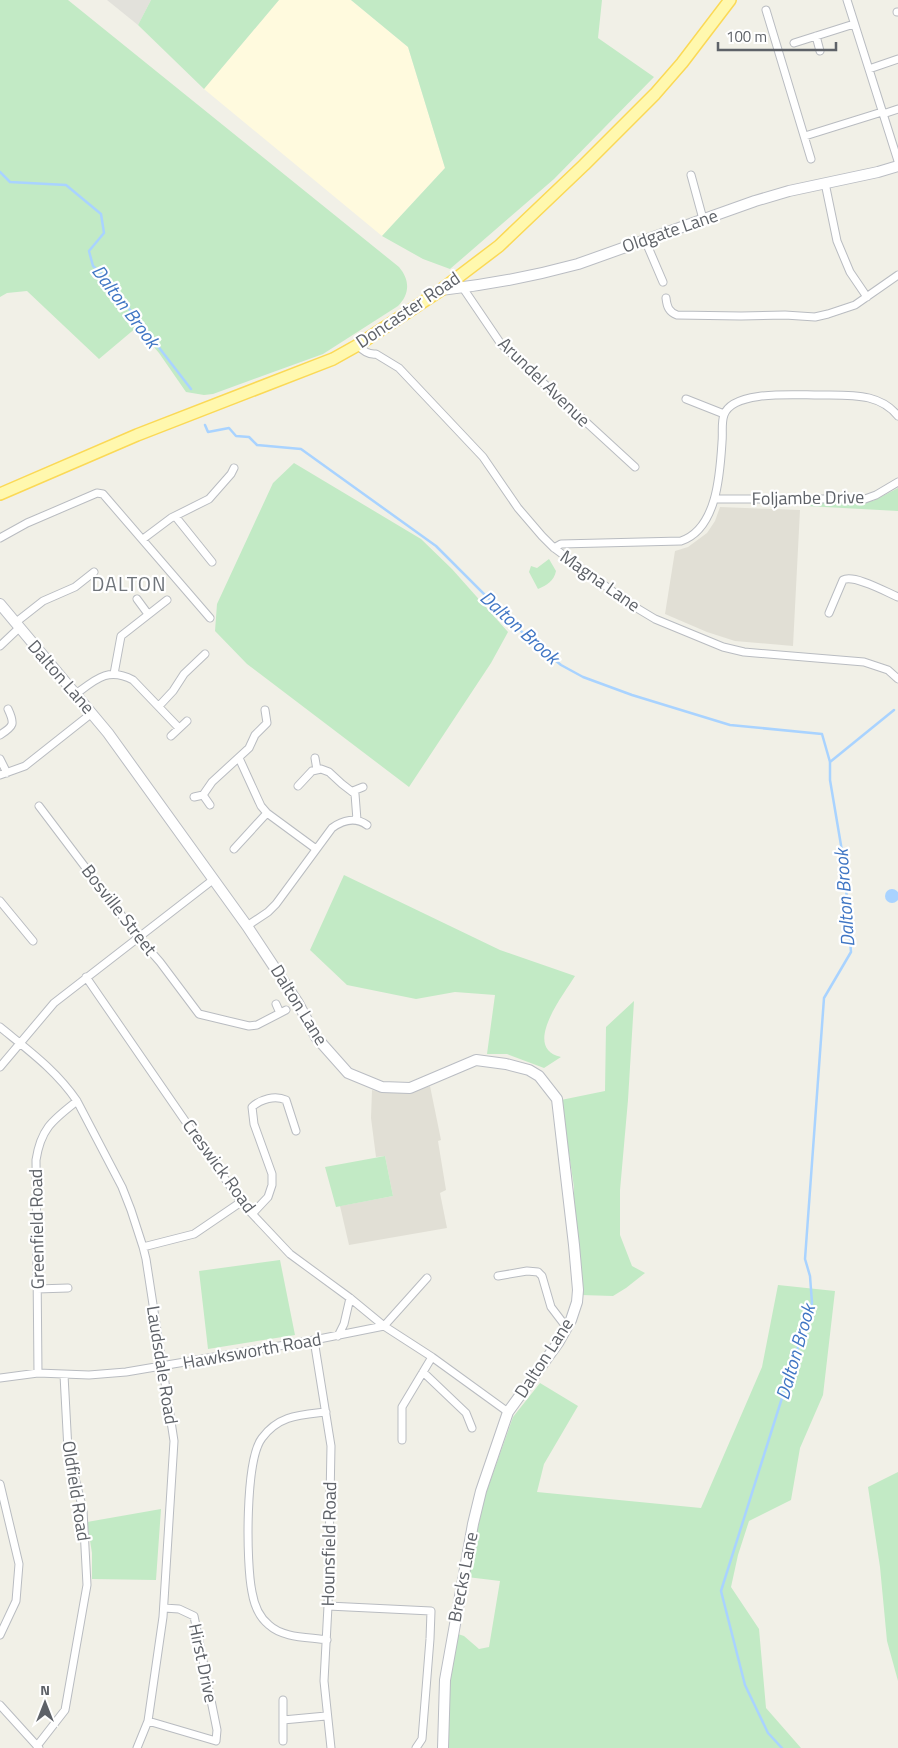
<svg xmlns="http://www.w3.org/2000/svg" width="898" height="1748" font-family="'Titillium Web',sans-serif">
<rect width="100%" height="100%" fill="#f1f0e7"/>
<!-- commercial -->
<path fill="#fffade" d="M279,0H351L408,47L445,168L382,236L204,89Z"/>
<!-- industrial -->
<path fill="#e2e1db" d="M107,0H151L138,25Z"/>
<!-- education -->
<path fill="#e1dfd5" d="M720,507L800,510L793,646L735,641L707,632L665,614L675,551L688,547L707,533L715,521Z
M430,1086L441,1140L438,1141L446,1190L440,1193L447,1228L349,1245L340,1206L393,1196L385,1156L376,1157L371,1118L372,1090L384,1093L412,1092Z"/>
<!-- green -->
<path fill="#c2eac5" d="M0,0H68L399,267C410,280 410,294 398,306L323,354L213,394L204,395L186,392L159,353L137,327L99,359L27,291L7,293L0,297Z
M151,0H279L204,89L138,25Z
M351,0H602L598,38L654,77L554,179L450,269L423,259L382,236L445,168L408,47Z
M294,463L421,539L452,569L508,632L491,663L409,787L247,664L215,631L217,604L273,483Z
M898,488V511L806,506L808,502L873,501Z
M549,559L556,571C554,581 547,585 538,589L529,572L531,566L537,568Z
M344,875L500,950L575,976C564,994 521,1048 561,1057L544,1068L507,1054H487L495,995L455,992L416,999L347,985L310,950Z
M634,1001L628,1100L620,1190V1235L632,1266L645,1273L626,1288L613,1296L581,1295L574,1204V1187L561,1100L605,1091L606,1027Z
M385,1156L393,1196L336,1207L325,1167Z
M280,1260L295,1335L208,1349L199,1271Z
M778,1285L835,1291L823,1395L800,1448L791,1500L749,1521L738,1555L731,1587L759,1629L766,1708L801,1748H447L449,1677L454,1636L458,1634L464,1636L479,1649L489,1647L500,1581L467,1577L485,1496L513,1417L540,1383L578,1406L544,1464L537,1492L701,1508L762,1367Z
M898,1472V1681L887,1641L880,1567L868,1487Z
M161,1509L156,1580L92,1579V1553L87,1522Z"/>
<!-- water -->
<path fill="#a9d3ff" d="M885 896a7 7 0 1 1 14 0a7 7 0 1 1-14 0Z"/>
<g fill="none" stroke-linecap="round" stroke-linejoin="round">
<!-- stream -->
<path stroke="#a9d3ff" stroke-width="2.5" d="M0,172L10,182L66,185L101,214L104,233L89,251L93,266L103,275L191,389
M205,425L208,432L229,428L236,436L249,437L257,445L301,449L436,546L526,636L561,665L583,677L632,695L730,725L822,734L830,762V780L844,863L851,952L824,998L805,1259L810,1276L812,1303L721,1591L745,1685L768,1733L782,1748
M830,762L894,710"/>
<!-- street casing -->
<g stroke="#b9bcc1" stroke-width="9">
<path id="street" d="M847,0L898,161
M766,10L811,159
M897,12H898
M816,36L820,51
M794,43L854,24
M869,69L898,59
M883,114L898,109
M805,136L882,112
M691,175L703,219
M825,183L837,241L850,272L867,297
M645,240L663,282
M463,288L501,344L635,467
M666,298C667,307 669,312 677,315L741,316L785,315L815,317L828,314L855,305L898,275
M358,345C363,351 368,355 376,354L399,368L466,439L483,457L518,508L542,536L554,548L630,604L655,619L723,647L744,652L864,662L888,670L898,679
M686,399L724,414
M715,499H865L876,495L898,482
M175,516L212,562
M0,538L27,523L97,493L103,494L210,618
M143,539L171,518L209,499L231,474L234,468
M554,548L561,544L681,541C717,529 720,474 722,442C723,434 721,423 724,415C732,390 796,395 816,395C834,395 853,394 869,398C881,401 890,406 898,416
M137,599L148,614
M829,613L843,580C854,574 886,592 898,597
M15,623L43,601L75,587L94,572
M0,646L19,628
M114,674L121,636L167,600
M76,694C96,679 108,667 133,680L179,728
M159,706L173,691L184,674L205,654
M0,735C14,726 15,724 8,709
M171,736L187,721
M239,758L261,806L267,813L316,849
M315,758L317,770
M0,759L7,773
M0,775L25,766L92,713
M298,786L312,771L321,769L329,772L342,784L355,794L357,820
M353,791L363,787
M203,795L212,782L249,748L255,735L267,723L265,710
M194,797L203,795L210,805
M39,806L138,937L160,962L199,1014L249,1026L257,1025L286,1010
M234,849L267,813
M0,901L33,941
M247,926L268,912L276,904L332,828C343,820 356,817 367,825
M86,977L241,1202L290,1254L350,1298L384,1326L432,1357L508,1412
M276,1004L280,1013
M0,1027C28,1050 56,1070 77,1101L122,1187L131,1210L143,1247L146,1259L174,1441L163,1617L148,1721L137,1748
M0,1067L54,1003L214,879
M253,1213L268,1197L272,1185V1174L254,1124L252,1107C261,1099 275,1095 286,1100L296,1131
M143,1247L194,1234L241,1202
M498,1276L527,1271L538,1272L542,1276L551,1307L567,1328
M37,1289L68,1288
M338,1336L344,1324L350,1298
M314,1340L331,1446L328,1606L324,1681L331,1748
M423,1372L466,1413L472,1428
M38,1373L36,1160C41,1128 53,1120 77,1101
M0,1378L38,1373L89,1375L126,1372L314,1340L384,1326L427,1278
M326,1412C300,1415 279,1415 262,1438C245,1460 246,1563 252,1592C254,1604 259,1617 269,1625C283,1638 308,1637 327,1640
M402,1440V1407L432,1357
M0,1484L19,1564L16,1601L0,1635
M328,1606L431,1611L430,1639L422,1739L416,1748
M283,1700V1741
M0,1705L39,1748
M283,1720L326,1716
M148,1721L216,1741L217,1730L194,1616L179,1609L164,1608
M37,1746L65,1710L87,1585L83,1510L68,1450L64,1375"/>
</g>
<!-- secondary casing -->
<g stroke="#babdc3" stroke-width="12">
<path id="secondary" d="M441,290C487,285 534,276 578,264L755,201L789,191L878,172L898,166
M0,604L108,733L247,926L298,1003L316,1037L348,1073L382,1087L410,1088L476,1060L506,1064L529,1070L539,1076L557,1099L574,1245L578,1290L577,1302L571,1320L558,1343L508,1412L481,1491L473,1524L445,1680L443,1748"/>
</g>
<!-- primary casing -->
<g stroke="#fbd956" stroke-width="14">
<path id="primary" d="M0,494L137,435L333,359L358,345L441,290L499,246L584,165L655,94L682,63L730,0"/>
</g>
<!-- street -->
<use href="#street" stroke="#fff" stroke-width="7"/>
<!-- secondary -->
<use href="#secondary" stroke="#fff" stroke-width="10"/>
<!-- primary -->
<use href="#primary" stroke="#fff8ae" stroke-width="11"/>
</g>
<g text-anchor="middle" stroke-width="4.5" stroke-linejoin="round" paint-order="stroke">
<!-- street labels -->
<g font-size="18" fill="#5e6268" stroke="#fff">
<text transform="translate(670 231) rotate(-19)" y="6">Oldgate Lane</text>
<text transform="translate(408 310) rotate(-34)" y="6">Doncaster Road</text>
<text transform="translate(544 382) rotate(44)" y="6">Arundel Avenue</text>
<text transform="translate(808 498) rotate(-1)" y="6">Foljambe Drive</text>
<text transform="translate(600 581) rotate(35)" y="6">Magna Lane</text>
<text transform="translate(61 677) rotate(49)" y="6">Dalton Lane</text>
<text transform="translate(119 910) rotate(52)" y="6">Bosville Street</text>
<text transform="translate(299 1005) rotate(58)" y="6">Dalton Lane</text>
<text transform="translate(219 1166) rotate(54)" y="6">Creswick Road</text>
<text transform="translate(37 1229) rotate(-91)" y="6">Greenfield Road</text>
<text transform="translate(252 1351) rotate(-10)" y="6">Hawksworth Road</text>
<text transform="translate(544 1358) rotate(-57)" y="6">Dalton Lane</text>
<text transform="translate(162 1365) rotate(81)" y="6">Laudsdale Road</text>
<text transform="translate(76 1491) rotate(81)" y="6">Oldfield Road</text>
<text transform="translate(329 1544) rotate(-89)" y="6">Hounsfield Road</text>
<text transform="translate(463 1577) rotate(-79)" y="6">Brecks Lane</text>
<text transform="translate(203 1663) rotate(78)" y="6">Hirst Drive</text>
</g>
<!-- water labels -->
<g font-size="19" font-style="italic" fill="#4076c4" stroke="#fff">
<text transform="translate(126 306) rotate(53)" y="7">Dalton Brook</text>
<text transform="translate(520 627) rotate(42)" y="7">Dalton Brook</text>
<text transform="translate(844 898) rotate(-94)" y="7">Dalton Brook</text>
<text transform="translate(795 1352) rotate(-74)" y="7">Dalton Brook</text>
</g>
<!-- quarter labels -->
<g font-size="20" letter-spacing="1" fill="#6f747a" stroke="#fff">
<text x="129" y="591">DALTON</text>
</g>
</g>
<!-- north arrow -->
<g transform="translate(45 1703)" stroke="#ffffff" stroke-width="4" paint-order="stroke">
<path d="M0-4L9 19L0 12L-9 19Z" fill="#5e6268"/>
<text y="-8" font-size="14" font-weight="bold" text-anchor="middle" fill="#5e6268">N</text>
</g>
<!-- scale -->
<path d="M718 42v8h118v-8" fill="none" stroke="#5e6268" stroke-width="2.5"/>
<text x="726" y="42" font-size="15" fill="#5e6268" stroke="#ffffff" stroke-width="4" paint-order="stroke">100 m</text>
</svg>
